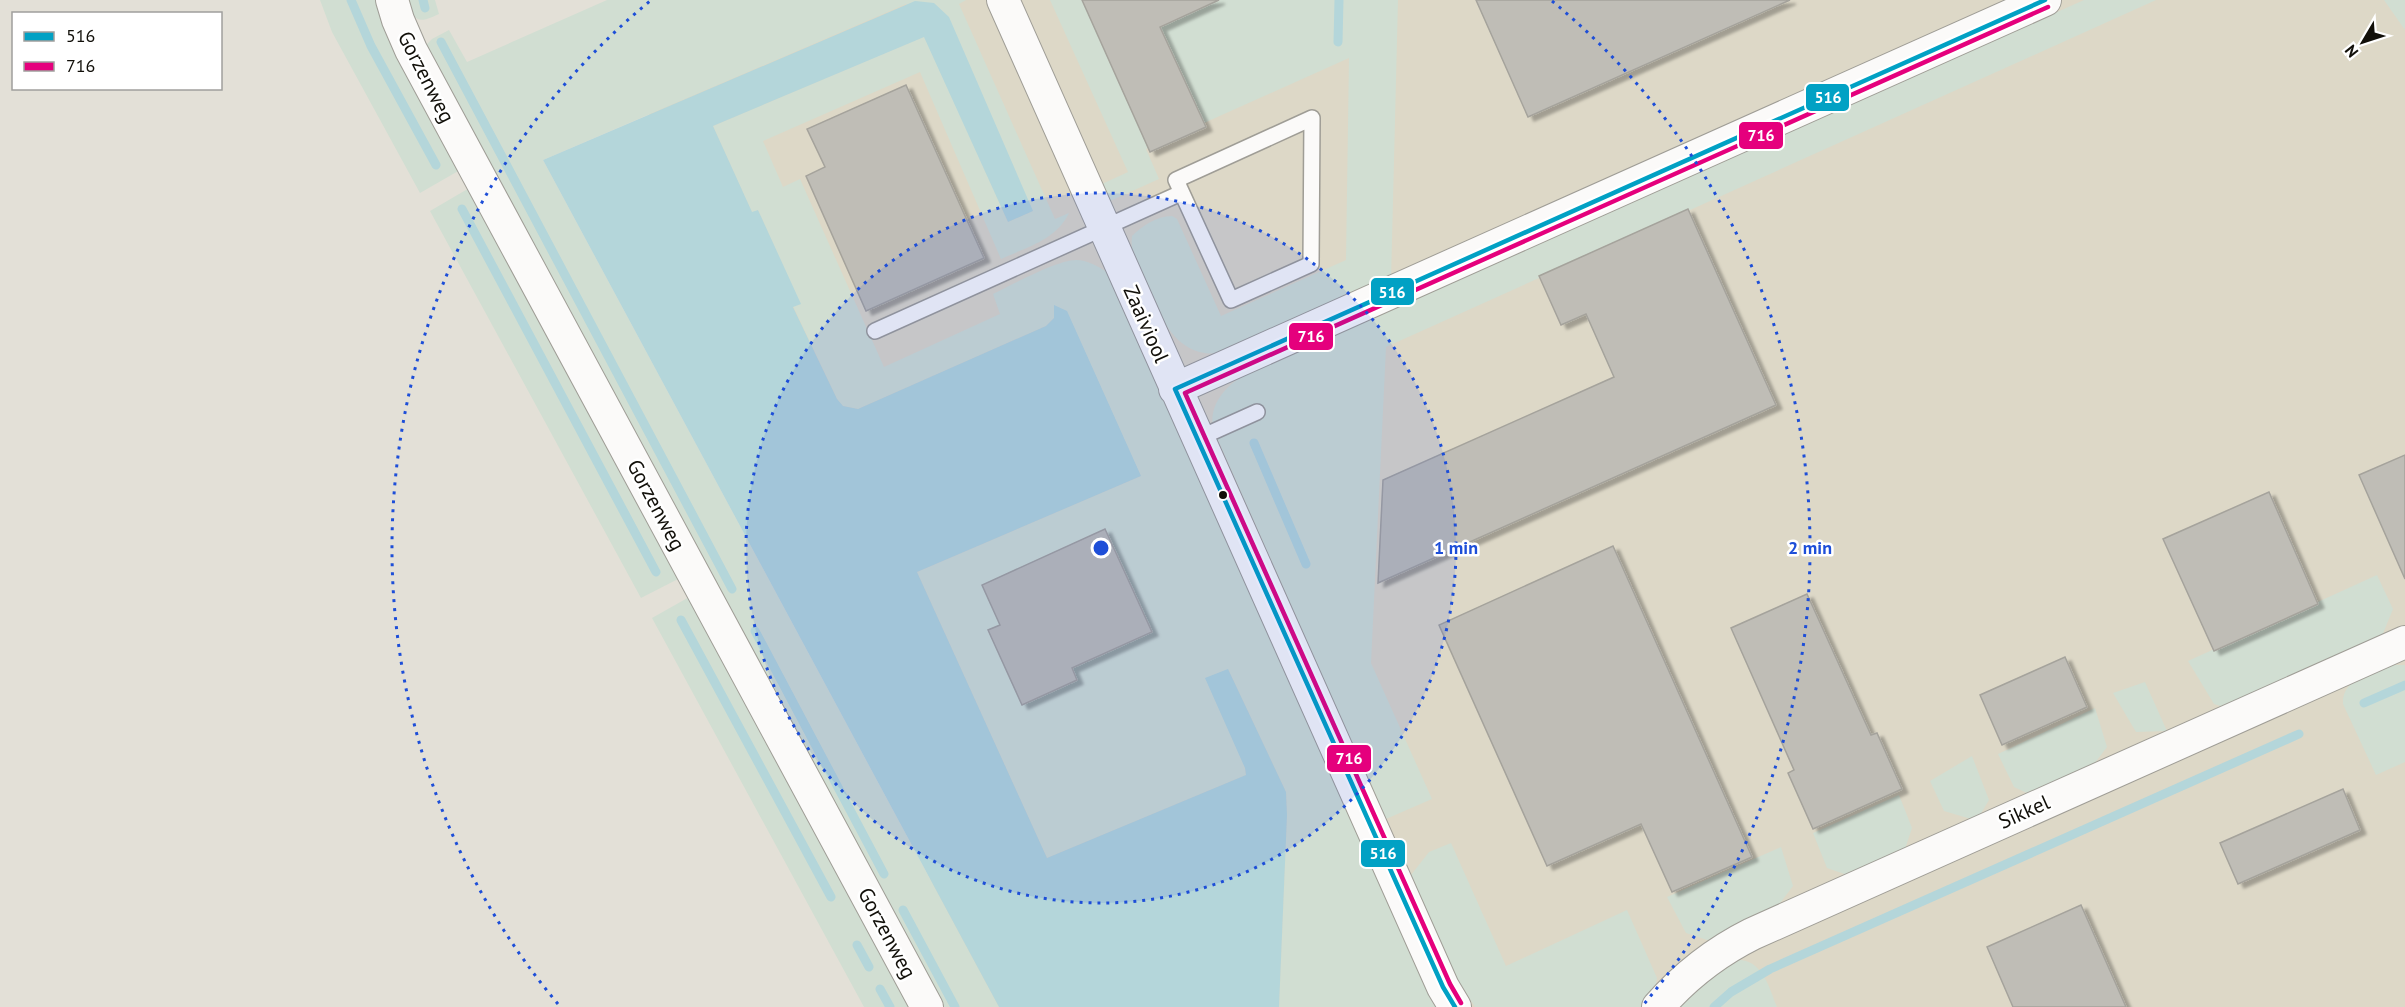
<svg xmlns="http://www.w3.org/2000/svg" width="2405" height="1007" font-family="'PT Sans',sans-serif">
<defs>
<filter id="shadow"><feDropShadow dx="6" dy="4" stdDeviation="1.5" flood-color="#0004"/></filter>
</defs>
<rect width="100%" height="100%" fill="#e3e0d7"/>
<!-- built -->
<path fill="#ddd8c7" d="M607,0H2405V1007H977Z"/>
<!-- green -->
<path fill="#d1ded2" d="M320,0H377L460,170L420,193L332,32Z
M406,0H435L439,14C418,24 414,22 406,0Z
M607,0H966L959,4L1055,219L1069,213C1056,240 1027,247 1001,259L920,72L763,141L783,187L800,179L884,367L1000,314L993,294C1012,285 1057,260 1076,260C1087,260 1097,266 1107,272L1439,1007H1279L1287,815L1286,792L1228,669L1246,775L1047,858L917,572L1141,476L1054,318L1046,326L858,409L843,406L837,399L793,306L800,304L758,210L752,213L713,126L925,36L1008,222L1033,211L906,4L543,160L999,1007H940L425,46L432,39L449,30L467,62Z
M1050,0H1398L1391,280L1222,353C1176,359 1162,319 1146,285C1138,268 1130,254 1132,236C1142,226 1157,216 1172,216L1177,219L1221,316L1346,260L1349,58L1146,149L1159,179L1110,201L1102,184L1128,172Z
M2084,0H2156L1386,347L1371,663L1432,799L1386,819L1214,431C1207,408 1224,386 1244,376Z
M2384,0H2405V30Z
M471,187L680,578L641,598L430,211Z
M2377,575L2393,609L2382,636L2224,707L2214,704L2188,661Z
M691,596L911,1007H864L652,618Z
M2394,665H2405V762L2376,775L2343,704C2341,679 2374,671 2394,665Z
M2145,682L2167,731L2136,732L2113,693Z
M2095,708L2107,747L2091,768L2031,795L2014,787L1998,754Z
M1972,756L1989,800L1980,815L1971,819L1944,811L1930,781Z
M1899,795L1912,828L1905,849L1850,876L1827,868L1813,833Z
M1451,843L1506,966L1627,910L1657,978L1656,984L1641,1007H1475L1457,979L1411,875L1429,852Z
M1781,847L1793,886L1777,907L1710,941L1686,933L1667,897Z
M1741,960C1764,963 1769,988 1777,1007H1678L1693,991L1735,961Z"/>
<!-- water -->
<path fill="#b4d6da" d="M915,1L934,3L949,17L1033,211L1008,222L924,37L713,126L752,212L758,210L801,304L793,307L837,399L843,406L858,409L1046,326L1054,318V305L1067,311L1141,476L917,572L1047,858L1246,775L1245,768L1205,678L1228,669L1286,792L1287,815L1279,1007H999L543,160Z"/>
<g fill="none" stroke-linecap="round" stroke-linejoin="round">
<!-- stream -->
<path stroke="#b4d6da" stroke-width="9" d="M351,0L371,46L436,165
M423,0L425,8
M441,42L732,589
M1338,42L1339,0
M462,209L656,572
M1254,443L1306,564
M681,620L831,897
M755,631L884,874
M2364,703L2405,685
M903,910L955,1007
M857,945L869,967
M880,989L890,1007
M1714,1007L1731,992L1770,969L2299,734"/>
</g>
<!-- building -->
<path fill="#bfbdb6" stroke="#a5a39c" stroke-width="1.5" filter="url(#shadow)" d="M1082,0H1219L1160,27L1206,127L1150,152Z
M1476,0H1790L1528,117Z
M906,85L984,258L866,311L806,176L825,167L807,129Z
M1688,209L1776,405L1378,583L1383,480L1614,377L1586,314L1561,325L1539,276Z
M2405,455V579L2359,475Z
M2269,492L2318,604L2214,651L2163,539Z
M1105,529L1152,632L1072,668L1077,680L1022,705L988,630L1000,625L982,585Z
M1613,546L1752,857L1672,892L1641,824L1547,866L1439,625Z
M1807,594L1871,735L1877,733L1902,789L1813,829L1788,773L1794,770L1731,628Z
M2065,657L2087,707L2002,745L1980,695Z
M2343,789L2360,830L2238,884L2220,843Z
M2081,905L2126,1007H2013L1987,947Z"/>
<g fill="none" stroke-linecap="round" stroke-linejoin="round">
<!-- service casing -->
<g stroke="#9f9d96" stroke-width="18">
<path id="service" d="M1312,118L1311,264L1231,300L1176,180Z
M875,331L1181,193
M1197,439L1257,412"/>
</g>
<!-- minor casing -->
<g stroke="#9f9d96" stroke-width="34">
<path id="minor" d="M392,0L398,20L411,50L927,1007
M1003,0L1443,987L1455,1007
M1175,389L2045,0
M1658,1007C1685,976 1716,952 1752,934L2405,642"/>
</g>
<!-- service -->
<use href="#service" stroke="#fbfaf9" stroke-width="15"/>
<!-- minor -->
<use href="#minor" stroke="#fbfaf9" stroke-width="32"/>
<!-- bus-1 casing -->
<g stroke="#fff" stroke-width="9">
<path id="bus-1" d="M1175,389L2045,0
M1175,389L1443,987L1455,1007"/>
</g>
<!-- bus-2 casing -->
<g stroke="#fff" stroke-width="9">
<path id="bus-2" d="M1461,1003L1450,984L1185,393L2048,7"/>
</g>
<!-- bus-1 -->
<use href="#bus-1" stroke="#01a1c4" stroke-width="4.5"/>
<!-- bus-2 -->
<use href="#bus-2" stroke="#e5007d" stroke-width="4.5"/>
</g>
<!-- distance rings -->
<circle cx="1101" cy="548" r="355" fill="#1d4ed8" fill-opacity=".12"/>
<g fill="none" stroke="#1d4ed8" stroke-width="3" stroke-dasharray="3 6">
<circle cx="1101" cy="548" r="355"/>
<path d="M558 1004A709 709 0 0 1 650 1M1552 1A709 709 0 0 1 1644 1004"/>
</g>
<!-- markers -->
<circle fill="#110f09" stroke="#fff" stroke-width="2" cx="1223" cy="495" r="5"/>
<g text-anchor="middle" stroke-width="5" stroke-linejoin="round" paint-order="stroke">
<!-- street labels -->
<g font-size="21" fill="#110f09" stroke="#fff">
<text transform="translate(426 77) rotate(63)" y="7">Gorzenweg</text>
<text transform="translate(1146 324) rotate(66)" y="7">Zaaiviool</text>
<text transform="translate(656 505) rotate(62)" y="7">Gorzenweg</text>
<text transform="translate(2024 812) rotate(-24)" y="7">Sikkel</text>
<text transform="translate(887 933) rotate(62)" y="7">Gorzenweg</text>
</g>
</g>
<circle cx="1101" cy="548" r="9" fill="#1d4ed8" stroke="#fff" stroke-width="3"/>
<g font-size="18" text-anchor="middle" font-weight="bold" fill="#1d4ed8" stroke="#fff" stroke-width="5" stroke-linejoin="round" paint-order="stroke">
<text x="1456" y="554">1 min</text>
<text x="1810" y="554">2 min</text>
</g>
<g stroke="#fff" stroke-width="2">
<rect x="1805" y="83" width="45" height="29" rx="6" fill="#01a1c4"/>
<rect x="1738" y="121" width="46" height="29" rx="6" fill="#e5007d"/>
<rect x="1370" y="277" width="45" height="29" rx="6" fill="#01a1c4"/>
<rect x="1288" y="322" width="46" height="29" rx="6" fill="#e5007d"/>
<rect x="1326" y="744" width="46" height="29" rx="6" fill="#e5007d"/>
<rect x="1360" y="839" width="46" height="29" rx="6" fill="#01a1c4"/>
</g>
<g font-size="16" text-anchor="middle" font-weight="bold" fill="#fff">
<text x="1828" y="103">516</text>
<text x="1761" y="141">716</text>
<text x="1392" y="298">516</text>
<text x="1311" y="342">716</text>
<text x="1349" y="764">716</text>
<text x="1383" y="859">516</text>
</g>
<!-- legend -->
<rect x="12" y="12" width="210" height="78" fill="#ffffff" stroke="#a09f9d" stroke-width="1.5"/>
<rect x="24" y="32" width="30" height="9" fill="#01a1c4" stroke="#a09f9d" stroke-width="1.5"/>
<text x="66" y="42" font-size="18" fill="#110f09">516</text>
<rect x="24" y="62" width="30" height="9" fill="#e5007d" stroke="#a09f9d" stroke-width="1.5"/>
<text x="66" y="72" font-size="18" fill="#110f09">716</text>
<!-- north arrow -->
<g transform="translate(2363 42) rotate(231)" stroke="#ffffff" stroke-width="4.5" paint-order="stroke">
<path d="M0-4.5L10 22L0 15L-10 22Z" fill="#110f09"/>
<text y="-9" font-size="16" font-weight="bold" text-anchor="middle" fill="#110f09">N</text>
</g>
</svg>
